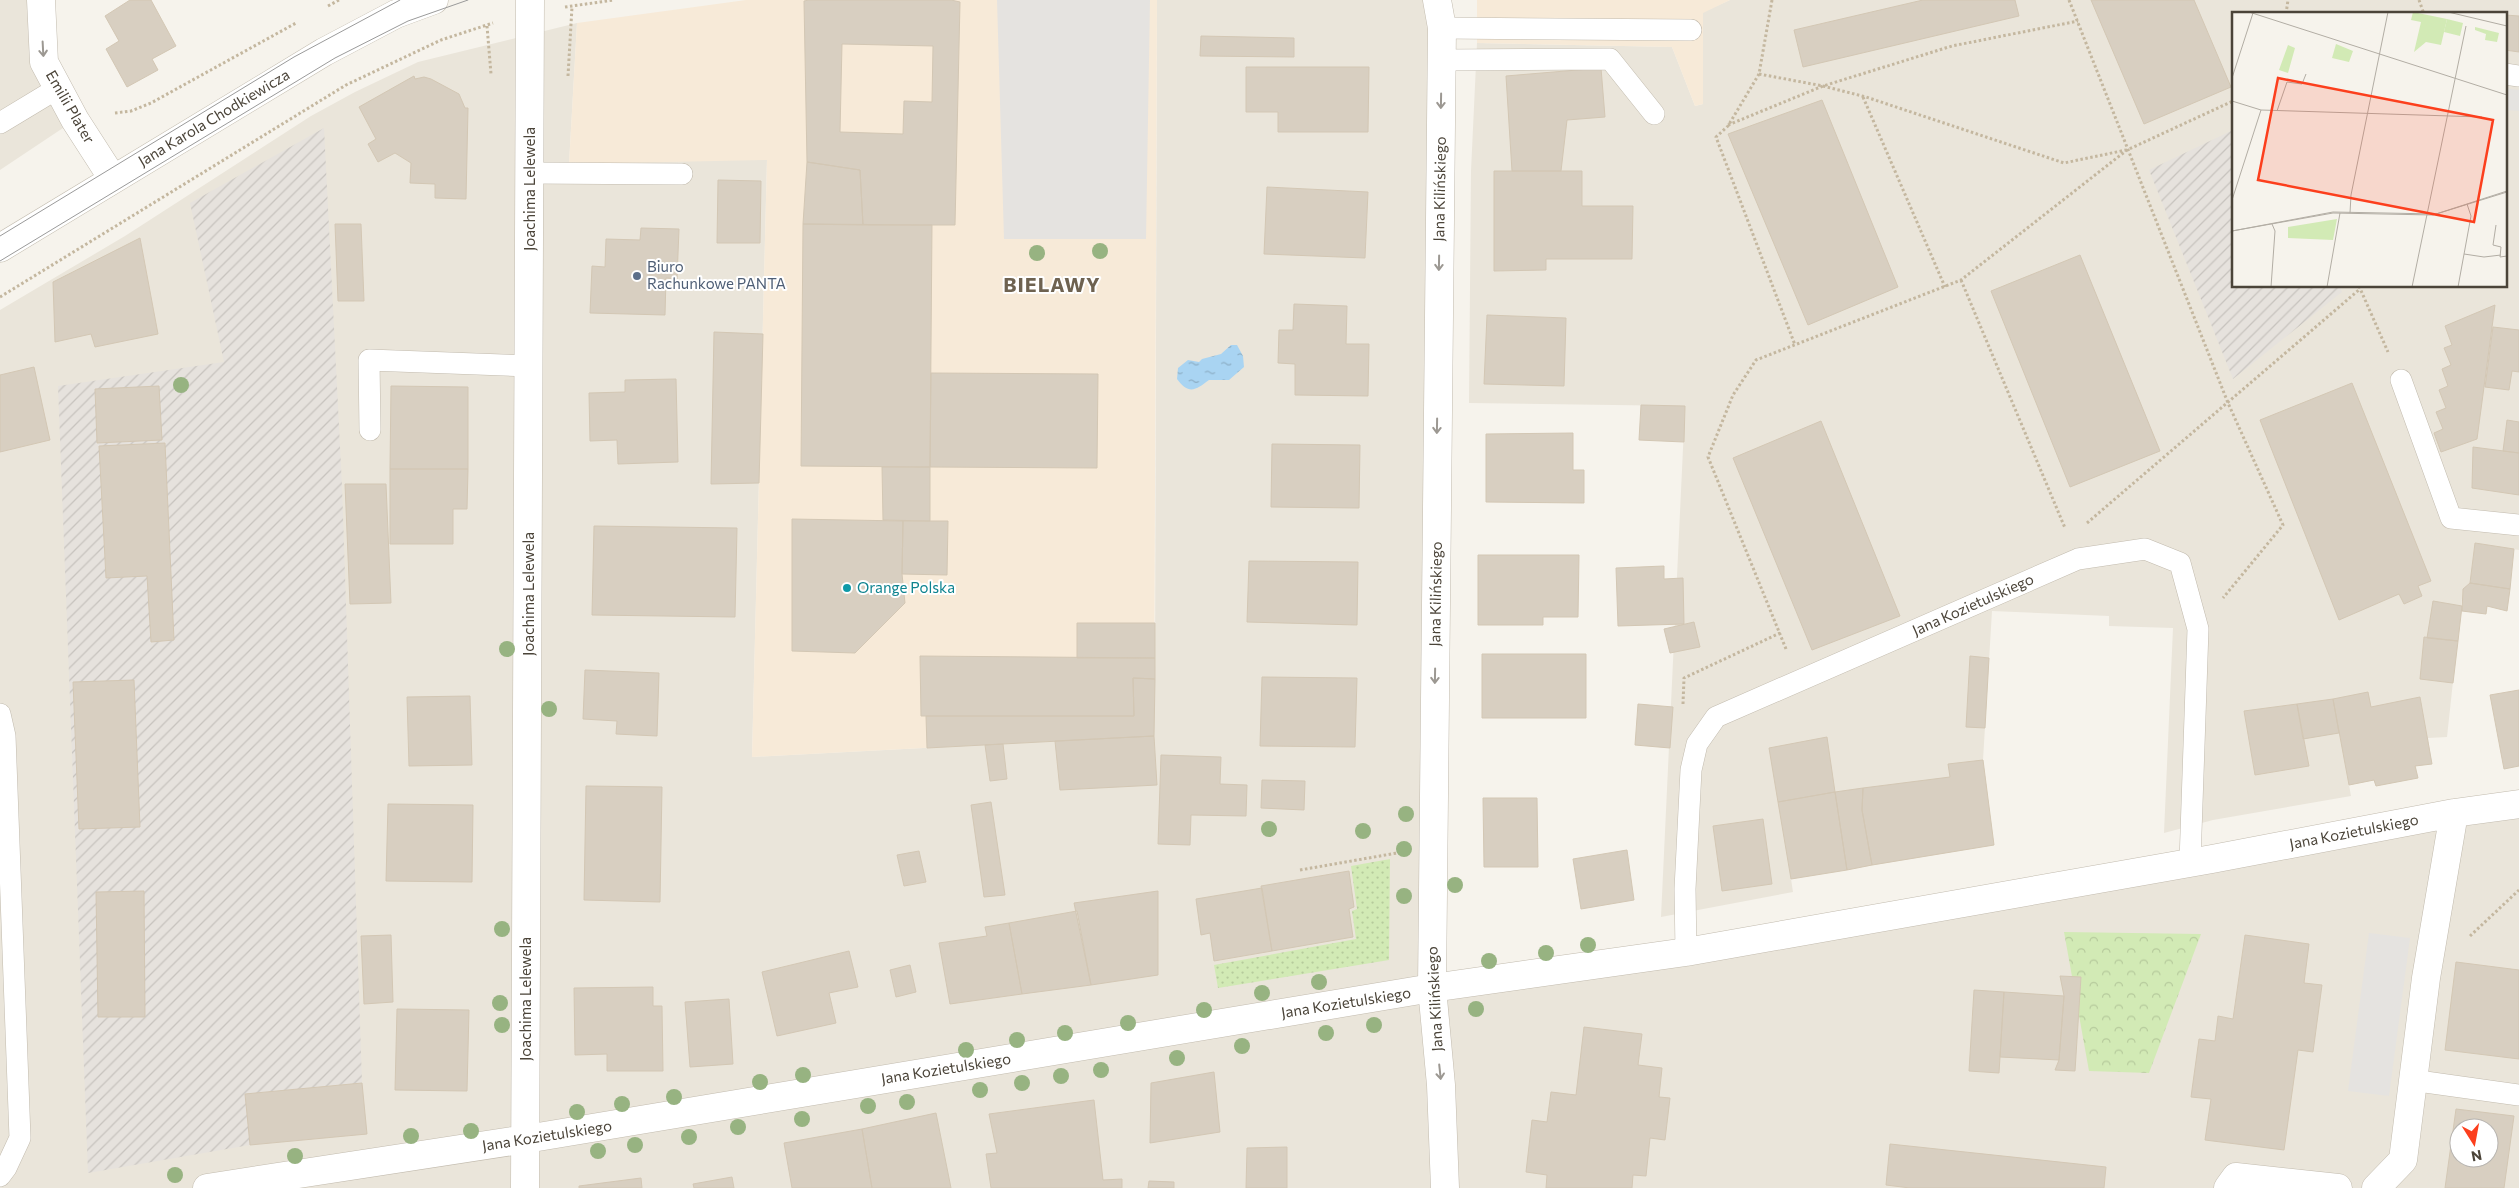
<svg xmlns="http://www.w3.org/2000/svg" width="2519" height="1188" font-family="Commissioner,sans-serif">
<defs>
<pattern id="industrial-furrows" width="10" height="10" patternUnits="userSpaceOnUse" patternTransform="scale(1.25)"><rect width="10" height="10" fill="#e6e2dd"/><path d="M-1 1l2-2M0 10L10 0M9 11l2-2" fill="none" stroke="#c7c3be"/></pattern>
<pattern id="grass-dots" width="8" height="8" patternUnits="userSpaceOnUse" patternTransform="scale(1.25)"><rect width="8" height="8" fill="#d2eab5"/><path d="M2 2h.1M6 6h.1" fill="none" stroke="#b6ca9c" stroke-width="1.8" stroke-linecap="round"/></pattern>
<pattern id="forest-crowns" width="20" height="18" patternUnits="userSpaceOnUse" patternTransform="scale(1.25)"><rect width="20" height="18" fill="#d2eab5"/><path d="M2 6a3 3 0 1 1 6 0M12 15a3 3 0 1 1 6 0" fill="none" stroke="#b6ca9c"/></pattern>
<pattern id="water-ripples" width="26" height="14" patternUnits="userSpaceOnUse" patternTransform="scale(1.25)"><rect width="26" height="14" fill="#a9d4f2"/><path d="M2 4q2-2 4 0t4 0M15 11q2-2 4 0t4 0" fill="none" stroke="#8caec5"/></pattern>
</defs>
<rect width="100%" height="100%" fill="#f6f3ec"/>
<!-- residential -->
<path fill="#eae5da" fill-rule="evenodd" d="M0,0H41L75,120L0,170Z
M1157,0H1437L1432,988L2519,804V1188H0V310L125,236L311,116L355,92L418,62L577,23L569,164L767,159L752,757L1055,741L1155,679ZM2459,1128H2489V1158H2459Z
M1730,0H2519V550L2475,543L2470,583L2463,589L2447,737L2428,738L2432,764L2416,766L2418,778L2376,786L2374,780L2349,785L2351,796L2213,820L2164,833L2173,628L2109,626V616L1992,611L1983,760L1994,845L1791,879L1793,892L1661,917L1685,406L1469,403L1471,171L1477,43L1672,47L1695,106L1703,104V12ZM2233,14H2505V286H2233Z"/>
<!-- commercial -->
<path fill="#f7ead8" d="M746,0H1157L1154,736L752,757L767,160L569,164L577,23Z
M1477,0H1730L1703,13V104L1695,106L1672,47L1477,43Z"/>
<!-- industrial -->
<path fill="url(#industrial-furrows)" d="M324,128L342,486L362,1083L367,1134L250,1145L88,1173L58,386L224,362L190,203Z
M2233,130V286H2340L2342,292L2233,379L2149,170Z"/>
<!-- grass -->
<path fill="url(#grass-dots)" d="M1390,859L1389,960L1218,988L1214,965L1356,939L1352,911L1357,909L1351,866Z"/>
<!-- forest -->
<path fill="url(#forest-crowns)" d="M2064,932L2201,934L2149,1073L2089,1071Z"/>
<!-- parking -->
<path fill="#e5e3e0" d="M997,0H1150L1146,239H1004Z
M2505,88L2519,90V111L2505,110Z
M2369,933L2410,938L2389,1096L2348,1091Z"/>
<!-- water -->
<path fill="url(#water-ripples)" d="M1231,345H1237L1243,356L1244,367L1229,380H1209C1197,389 1189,396 1177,379L1178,368L1188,360L1199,362L1202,359L1221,354Z"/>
<!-- building -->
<path fill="#d8cfc1" stroke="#d3c7b4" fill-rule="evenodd" d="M130,0H151L176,46L152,59L158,70L127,87L106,49L119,41L105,16Z
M809,0H951L960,2L955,225H863L860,170L807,162L804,1Z
M1923,0H2015L2019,16L1803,67L1794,30Z
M2091,0H2194L2231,87L2144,124Z
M2505,15L2519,16V52L2505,50Z
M1201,36L1294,38V57L1200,56Z
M842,44L933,46L932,102L904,101L903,134L840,132Z
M1246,67H1369L1368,132H1278V112H1246Z
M1601,68L1605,117L1567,120L1561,171H1512L1506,76Z
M414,76L415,79L424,77L431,79L459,94L465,108H468L466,199L435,198V184L410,183L411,163L395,153L378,162L368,144L376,139L359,107Z
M1822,100L1898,287L1808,325L1728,134Z
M807,162L860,170L863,225L803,224Z
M1494,171H1582V206H1633L1632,259H1546V270L1494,271Z
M718,180L761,181L760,243H717Z
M1267,187L1368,192L1365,258L1264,254Z
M335,224H361L364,301H338Z
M803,224L932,225L930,467L801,466Z
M641,228L679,229L677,279L666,278L665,315L590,313L592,266L605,267L606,239L640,240Z
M140,238L158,334L95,347L91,334L55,342L53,282Z
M2080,255L2160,451L2070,487L1991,291Z
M1294,304L1347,306L1346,344H1369L1368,396L1295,395V364L1278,363L1279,330H1293Z
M2495,305L2477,439L2441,452L2434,433L2443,429L2436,412L2446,408L2439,390L2448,386L2442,369L2451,365L2444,348L2452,345L2445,326Z
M1487,315L1566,318L1564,386L1484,384Z
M2493,327L2519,330V372L2512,371L2509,390L2485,387Z
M714,332L763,334L759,483L711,484Z
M34,367L50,440L0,452V375Z
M931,373L1098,374L1097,468L930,467Z
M676,379L678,462L618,464L617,440L590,441L589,393L625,392V380Z
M2352,383L2431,581L2418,586L2422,596L2404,604L2399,594L2339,620L2260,420Z
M159,386L162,440L97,443L95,389Z
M391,386L468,387V469H390Z
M1641,405L1685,406L1684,442L1639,440Z
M2507,420L2519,422V453L2503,451Z
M1821,421L1900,616L1812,650L1733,458Z
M1573,433V470H1584V503L1486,502V434Z
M165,443L174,640L151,642L147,576L106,578L99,446Z
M1272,444L1360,445L1359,508L1271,507Z
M2473,447L2519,453V495L2472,488Z
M882,467H930V521L883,520Z
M390,469H468L467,509H453V544H390Z
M345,484H386L391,603L350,604Z
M792,519L903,521L902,574L905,603L855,653L792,651Z
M903,521H948L947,575L902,574Z
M594,526L737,528L735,617L592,615Z
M2475,543L2514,549L2510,589L2470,583Z
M1478,555H1579L1578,617H1543V625H1478Z
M1249,561L1358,562L1357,625L1247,622Z
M1664,566V579L1683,578L1684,624L1618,626L1616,568Z
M2470,583L2510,589L2507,611L2487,606L2486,614L2462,611L2463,589Z
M2433,601L2462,606L2458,641L2427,638Z
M1694,622L1700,647L1670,653L1664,629Z
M1077,623H1155V658H1077Z
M2424,637L2458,641L2453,683L2420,679Z
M1482,654H1586V718H1482Z
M920,656L1155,658V679L1133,678L1134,716H921Z
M1970,656L1989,658L1985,728L1966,727Z
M585,670L659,673L657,736L616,734L617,721L583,719Z
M1262,677L1357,678L1355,747L1260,746Z
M1133,678L1155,679L1154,736L927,748L926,716H1134Z
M134,680L140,827L79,829L73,682Z
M2519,690V766L2504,769L2490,695Z
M2368,692L2371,707L2420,697L2432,764L2415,766L2418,778L2376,786L2374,780L2349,785L2333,699Z
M470,696L472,765L409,766L407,697Z
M2333,699L2339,733L2303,739L2297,704Z
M1638,704L1673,707L1670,748L1635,745Z
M2297,704L2309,766L2255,775L2244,711Z
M1154,736L1157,785L1060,790L1055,741Z
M1827,737L1835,792L1778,802L1769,748Z
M1003,744L1007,779L990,781L985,745Z
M1161,755L1221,757L1220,784L1247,785L1246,816L1191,815L1190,845L1158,844Z
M1983,760L1994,845L1872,865L1862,810L1863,788L1950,777L1948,764Z
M1262,780L1305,781L1304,810L1261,808Z
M586,786L662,787L660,902L584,900Z
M1863,788L1862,810L1872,865L1847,870L1835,792Z
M1835,792L1847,870L1791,879L1778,802Z
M1483,798H1537L1538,867H1484Z
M991,802L1005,895L984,897L971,805Z
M388,804L473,805L472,882L386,881Z
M1763,819L1772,884L1722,891L1713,826Z
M1627,850L1634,900L1581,909L1573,859Z
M919,851L926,882L904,886L897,855Z
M1349,871L1354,907L1349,909L1353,937L1272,951L1261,886Z
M1262,888L1272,951L1214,961L1210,933L1201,935L1196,899Z
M144,891L145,1017H98L96,892Z
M1158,891V975L1091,985L1074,903Z
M1077,911L1091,985L1022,994L1009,923Z
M1009,923L1022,994L950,1004L939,943L987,936L985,927Z
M391,935L393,1002L364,1004L361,936Z
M2245,935L2309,944L2304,983L2322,985L2313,1052L2298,1050L2284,1150L2205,1140L2211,1099L2191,1097L2199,1039L2215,1041L2218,1016L2233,1019Z
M849,951L858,987L829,993L836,1023L777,1036L762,972Z
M2456,962L2519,970V1059L2445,1050Z
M910,965L916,992L896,997L890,970Z
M2060,976L2081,977L2075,1071L2055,1070L2059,1060L2064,996Z
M653,987V1006H662L663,1071H607V1054L575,1055L574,988Z
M1974,990L2004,992L1999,1073L1969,1071Z
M2004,992L2064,996L2059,1060L2000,1057Z
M729,999L733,1064L690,1067L685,1002Z
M397,1009L469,1010L467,1091L395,1090Z
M1584,1027L1642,1034L1638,1065L1662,1068L1659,1097L1670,1098L1665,1140L1650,1138L1646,1176L1633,1175L1632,1188H1546L1547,1175L1526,1172L1532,1120L1547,1122L1551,1092L1576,1095Z
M1214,1072L1220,1132L1150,1143L1151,1083Z
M362,1083L367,1134L250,1145L245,1094Z
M1094,1100L1103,1180L1122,1179V1188H991L986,1154L997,1153L989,1114Z
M2456,1109L2514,1116L2504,1188H2445ZM2459,1128H2489V1158H2459Z
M936,1113L951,1188H872L862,1129Z
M862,1129L872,1188H792L784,1143Z
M1890,1144L2106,1167L2104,1188H1910L1886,1185Z
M1287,1147V1188H1246L1247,1148Z
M732,1177L734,1188H694L693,1184Z
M641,1178L642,1188H579V1186Z
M1149,1181L1174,1182V1188H1148Z"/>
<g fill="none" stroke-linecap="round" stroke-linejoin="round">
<!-- service casing -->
<g stroke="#c2bbae" stroke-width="22">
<path id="service" d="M1442,28L1691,30
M1441,60L1610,59L1654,114
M2505,74L2519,76
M0,123L58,88
M530,173L682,174
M2401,380L2451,518L2519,525
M370,430L369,360L530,366
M0,714L5,736L20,1138L6,1168L0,1176
M1686,952L1685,889L1691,770L1697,744L1716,717L2078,559L2145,549L2180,563L2198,629L2190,862
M2411,1080L2519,1095"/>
</g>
<!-- minor casing -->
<g stroke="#c2bbae" stroke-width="29">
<path id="minor" d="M41,0L44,62L75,120L113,179
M1437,0L1442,28L1432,988L1441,1085L1445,1188
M207,1188L526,1139L1432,988L1686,952L2212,859L2454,813L2519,804
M525,1188L530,0
M2228,1188L2236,1177L2338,1188
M2376,1188L2403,1160L2426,978L2454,813"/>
</g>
<!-- tertiary casing -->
<g stroke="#c2bbae" stroke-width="29">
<path id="tertiary" d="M0,248L324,52L396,14L434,0"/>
</g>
<!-- path -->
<path stroke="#c4b79f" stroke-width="3" stroke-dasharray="2.5 2.5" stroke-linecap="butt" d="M1772,0L1759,74L1728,126L1716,137L1795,345
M2069,0L2228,403L2283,525L2223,598
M2419,0L2424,14
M328,6L339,0
M565,7L614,0
M2286,14L2288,0
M487,26L491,74
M1759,74L1823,86L1866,97L2064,163L2126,150
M568,76L572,7
M1863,97L1945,287
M115,113L131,111L151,103L296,23
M1728,125L1823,86L1952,46L2078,21
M1961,280L2065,528
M2359,286L2388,352
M0,297L346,85L441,40L493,23
M2087,523L2360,289
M1786,649L1708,457L1733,395L1756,360L1961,280L2127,150L2233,101
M1683,704L1684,678L1780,633
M1300,870L1397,853
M2470,936L2519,890"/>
<!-- service -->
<use href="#service" stroke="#fff" stroke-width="21"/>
<!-- minor -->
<use href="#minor" stroke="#fff" stroke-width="28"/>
<!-- tertiary -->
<use href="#tertiary" stroke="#fff" stroke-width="28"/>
<!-- tram -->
<path stroke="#9a9a9a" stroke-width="1" d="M0,236L294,57L400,0
M0,261L335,58L408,21L468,0"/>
</g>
<!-- trees -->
<g fill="#97b381">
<circle cx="1100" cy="251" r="8"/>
<circle cx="1037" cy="253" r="8"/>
<circle cx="181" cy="385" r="8"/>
<circle cx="507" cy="649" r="8"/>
<circle cx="549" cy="709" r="8"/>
<circle cx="1406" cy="814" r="8"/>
<circle cx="1269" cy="829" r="8"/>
<circle cx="1363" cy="831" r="8"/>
<circle cx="1404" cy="849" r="8"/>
<circle cx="1455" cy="885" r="8"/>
<circle cx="1404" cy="896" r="8"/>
<circle cx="502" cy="929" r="8"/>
<circle cx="1588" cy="945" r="8"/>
<circle cx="1546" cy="953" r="8"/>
<circle cx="1489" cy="961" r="8"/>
<circle cx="1319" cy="982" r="8"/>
<circle cx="1262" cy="993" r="8"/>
<circle cx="500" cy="1003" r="8"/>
<circle cx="1476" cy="1009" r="8"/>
<circle cx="1204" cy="1010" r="8"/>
<circle cx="1128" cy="1023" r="8"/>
<circle cx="502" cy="1025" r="8"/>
<circle cx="1374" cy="1025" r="8"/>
<circle cx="1065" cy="1033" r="8"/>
<circle cx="1326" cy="1033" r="8"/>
<circle cx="1017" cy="1040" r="8"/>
<circle cx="1242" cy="1046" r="8"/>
<circle cx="966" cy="1050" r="8"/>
<circle cx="1177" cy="1058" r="8"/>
<circle cx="1101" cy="1070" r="8"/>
<circle cx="803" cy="1075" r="8"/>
<circle cx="1061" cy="1076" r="8"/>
<circle cx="760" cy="1082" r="8"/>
<circle cx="1022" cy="1083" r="8"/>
<circle cx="980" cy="1090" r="8"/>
<circle cx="674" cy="1097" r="8"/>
<circle cx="907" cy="1102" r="8"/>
<circle cx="622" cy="1104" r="8"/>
<circle cx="868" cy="1106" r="8"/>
<circle cx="577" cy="1112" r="8"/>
<circle cx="802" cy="1119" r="8"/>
<circle cx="738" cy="1127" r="8"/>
<circle cx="471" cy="1131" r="8"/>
<circle cx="411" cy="1136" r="8"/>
<circle cx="689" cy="1137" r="8"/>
<circle cx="635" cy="1145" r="8"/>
<circle cx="598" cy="1151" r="8"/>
<circle cx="295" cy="1156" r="8"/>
<circle cx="175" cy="1175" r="8"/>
</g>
<!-- one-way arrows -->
<defs><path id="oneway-shaft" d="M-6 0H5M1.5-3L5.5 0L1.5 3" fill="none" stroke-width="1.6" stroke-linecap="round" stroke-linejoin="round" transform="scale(1.25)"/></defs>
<g stroke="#9c9892">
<use href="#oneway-shaft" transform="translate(43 49) rotate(87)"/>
<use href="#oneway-shaft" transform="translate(1441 101) rotate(91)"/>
<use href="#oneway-shaft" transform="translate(1439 263) rotate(91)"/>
<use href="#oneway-shaft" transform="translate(1437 426) rotate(91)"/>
<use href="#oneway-shaft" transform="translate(1435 676) rotate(91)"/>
<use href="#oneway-shaft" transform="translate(1440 1072) rotate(84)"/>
</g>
<!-- markers -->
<circle fill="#5c6f8a" stroke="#fff" stroke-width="2" cx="637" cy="276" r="5"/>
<circle fill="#0f9aa8" stroke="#fff" stroke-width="2" cx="847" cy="588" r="5"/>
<g text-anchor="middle" stroke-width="4" stroke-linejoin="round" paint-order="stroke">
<!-- street labels -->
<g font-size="15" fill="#4b4439" stroke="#fff">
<text transform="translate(70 107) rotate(60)" y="5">Emilii Plater</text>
<text transform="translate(214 118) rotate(-31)" y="5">Jana Karola Chodkiewicza</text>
<text transform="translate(530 189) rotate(-90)" y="5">Joachima Lelewela</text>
<text transform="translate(1440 189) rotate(-89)" y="5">Jana Kilińskiego</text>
<text transform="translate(529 594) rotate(-90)" y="5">Joachima Lelewela</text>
<text transform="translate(1436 594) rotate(-89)" y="5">Jana Kilińskiego</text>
<text transform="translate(1973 605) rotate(-24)" y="5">Jana Kozietulskiego</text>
<text transform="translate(2354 832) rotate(-11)" y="5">Jana Kozietulskiego</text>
<text transform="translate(526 999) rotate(-90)" y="5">Joachima Lelewela</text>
<text transform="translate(1435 999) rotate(-93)" y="5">Jana Kilińskiego</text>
<text transform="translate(1346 1003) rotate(-9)" y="5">Jana Kozietulskiego</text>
<text transform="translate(946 1069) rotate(-9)" y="5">Jana Kozietulskiego</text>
<text transform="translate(547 1136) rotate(-9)" y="5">Jana Kozietulskiego</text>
</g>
<!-- service labels -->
<g font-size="15" fill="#4e5e75" stroke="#fff" text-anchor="start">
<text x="647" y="272">Biuro<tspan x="647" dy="17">Rachunkowe PANTA</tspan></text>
</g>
<!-- culture labels -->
<g font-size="15" fill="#0d838f" stroke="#fff" text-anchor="start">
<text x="857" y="593">Orange Polska</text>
</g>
<!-- district labels -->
<g font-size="20" font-weight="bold" letter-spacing="1" fill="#6e6250" stroke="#fff">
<text x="1052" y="292">BIELAWY</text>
</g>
</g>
<!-- overview -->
<g transform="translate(2232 12)">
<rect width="275" height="275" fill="#f6f3ec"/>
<path d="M215,7L231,11L228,24L212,20ZM104,32L121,39L117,50L100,46ZM56,33L63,36L56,61L47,58Z" fill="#d2eab5"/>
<path d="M181,0L215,7L209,33L194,30L182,40L189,10L179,8ZM243,15L267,21L265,30L253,28L254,22L243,18ZM105,207L101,228L56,226V215Z" fill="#d2eab5"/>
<path fill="none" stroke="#b2ada4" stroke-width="1" d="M17,0L275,83M216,0L275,14M0,66L21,1M0,89L29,98L250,105M45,99L55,70L70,72L74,62M0,188L29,98M118,201L119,183L156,0M264,213L261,233L269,235L268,245L275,244M0,219L101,201L201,203L275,180M0,219L101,200L204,202L275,179M232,242L252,245L269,243M39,275L43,219L40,212M95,275L108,201M180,275L234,14M226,275L239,204L235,192"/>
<path fill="#fc3f1d" fill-opacity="0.15" stroke="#fc3f1d" stroke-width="2.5" d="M46,66L261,108L242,210L26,168Z"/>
<rect width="275" height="275" fill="none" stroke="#4b4439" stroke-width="2.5"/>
</g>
<!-- north arrow -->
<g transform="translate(2474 1143) rotate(169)"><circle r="24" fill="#ffffff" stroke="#b7b4b0"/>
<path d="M0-4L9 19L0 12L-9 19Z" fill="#fc3f1d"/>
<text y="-8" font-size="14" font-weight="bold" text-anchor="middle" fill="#4b4439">N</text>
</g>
</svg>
